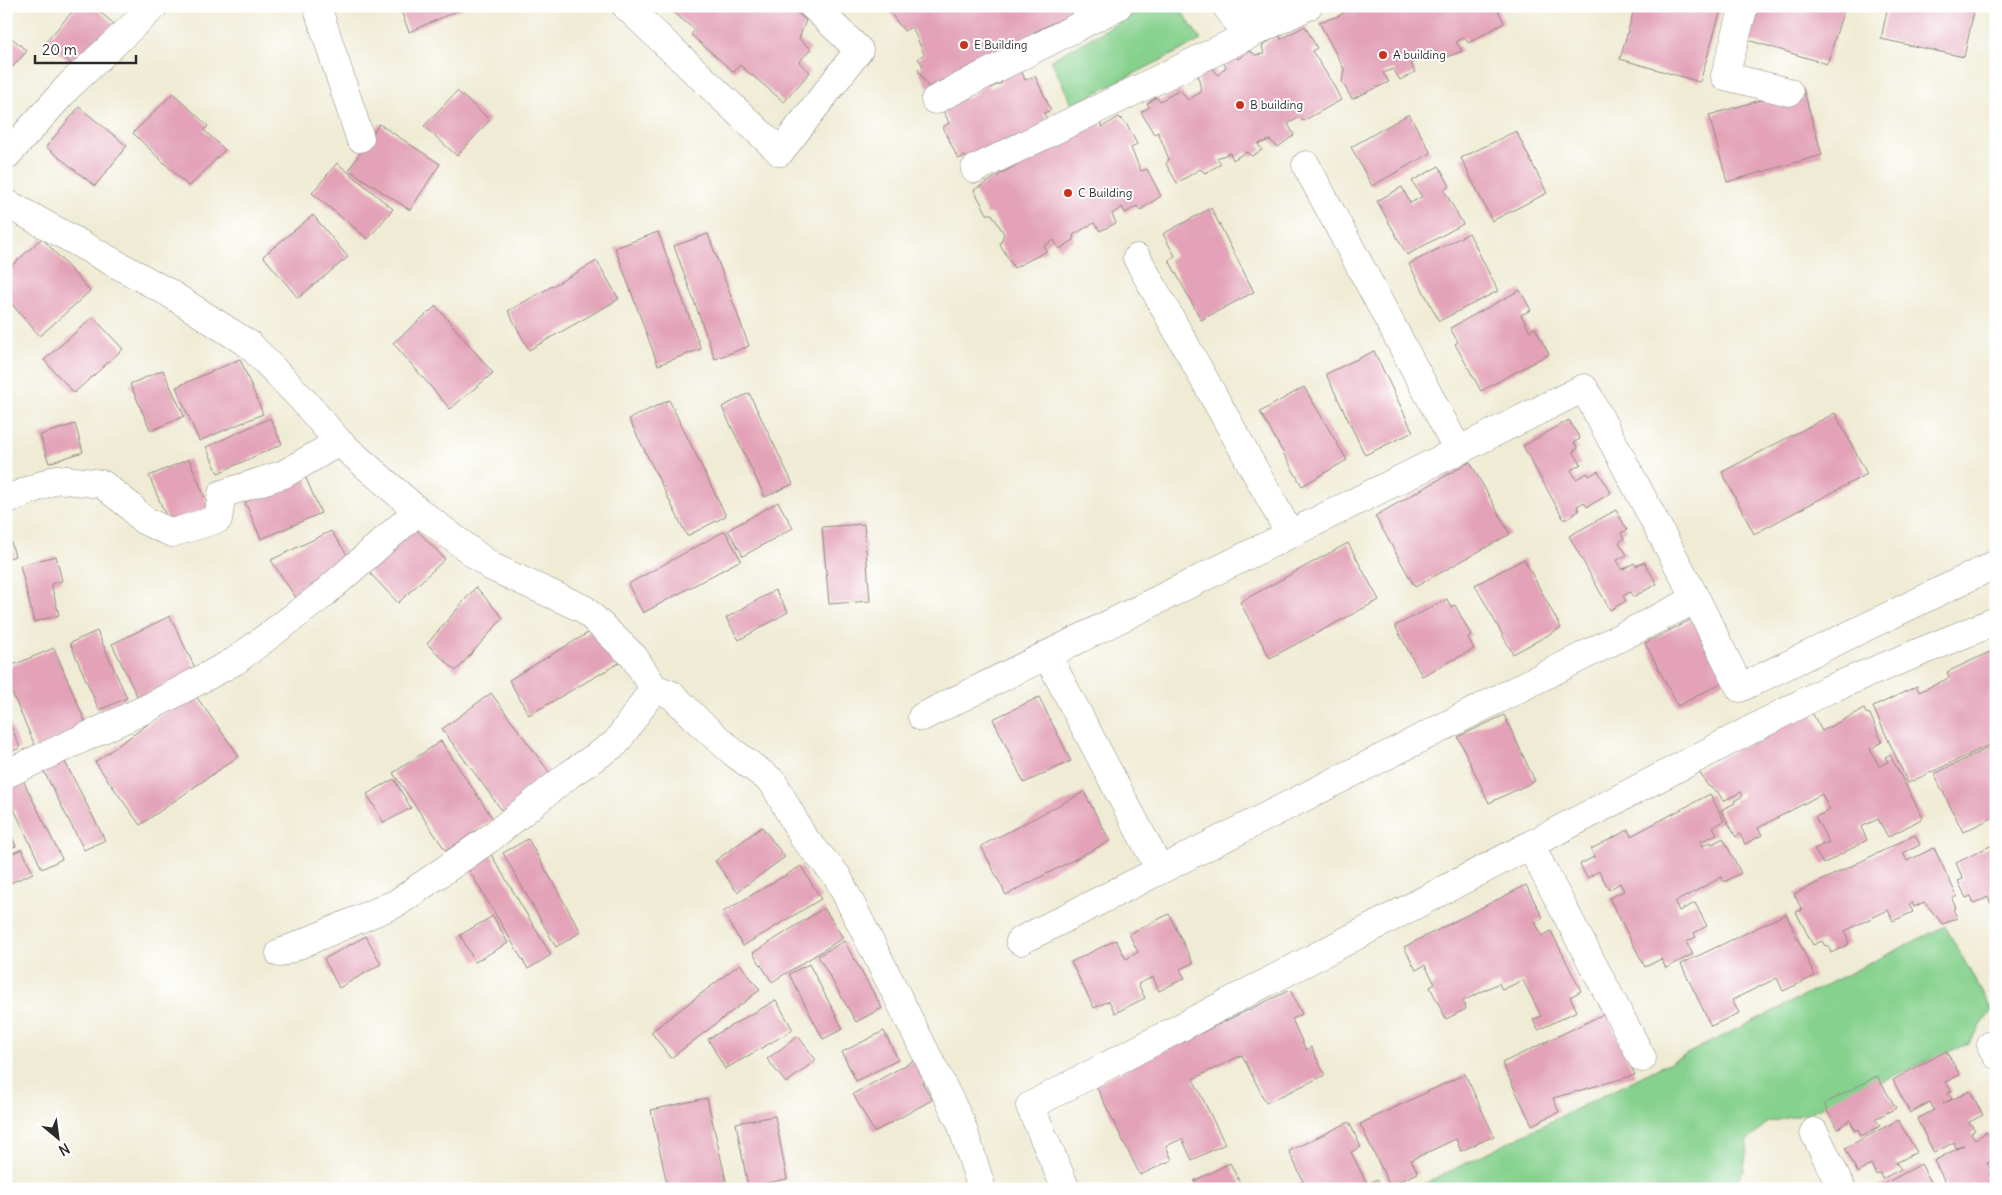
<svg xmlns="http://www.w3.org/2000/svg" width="2002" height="1195" font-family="Delius,sans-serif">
<rect width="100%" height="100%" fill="#fff"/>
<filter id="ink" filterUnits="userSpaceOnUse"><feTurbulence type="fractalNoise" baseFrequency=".02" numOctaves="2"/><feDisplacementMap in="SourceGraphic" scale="10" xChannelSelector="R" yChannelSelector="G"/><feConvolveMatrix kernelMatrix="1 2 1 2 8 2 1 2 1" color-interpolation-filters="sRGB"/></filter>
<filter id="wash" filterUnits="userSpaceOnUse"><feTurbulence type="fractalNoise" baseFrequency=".0096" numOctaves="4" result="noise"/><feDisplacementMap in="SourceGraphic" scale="20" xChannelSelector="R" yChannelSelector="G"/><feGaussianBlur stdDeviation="1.12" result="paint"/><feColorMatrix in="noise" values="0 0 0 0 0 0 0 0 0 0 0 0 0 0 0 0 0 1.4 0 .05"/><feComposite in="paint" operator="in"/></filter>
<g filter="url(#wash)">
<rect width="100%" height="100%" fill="#efebd4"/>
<!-- green -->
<path fill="#86d18e" stroke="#587e5c" d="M1148,6H1178L1201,40L1072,105L1051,60Z
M1945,926L1992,1010L1969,1043L1806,1114L1768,1122L1748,1141L1744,1170L1732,1189H1421L1420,1186Z"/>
<!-- water -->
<path fill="#5cbfda" stroke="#447582" d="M1765,1182L1775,1184L1778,1189H1745L1751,1183Z"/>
<g id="blocks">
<!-- building -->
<path fill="#e3a2b7" d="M77,6H93L114,24L76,68L46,42Z
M399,6H468L409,32Z
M666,6H788L806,20L799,39L811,49L799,62L810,72L784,102L740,65L734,72L691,35L695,30Z
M893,6H1079L1081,10L1032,33L1035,42L1022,48L1014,43L992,55L996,62L978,72L975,64L928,87L918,70L923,65L918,59L924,54L912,27L904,31L888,10Z
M1356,6H1496L1504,23L1468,43L1465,37L1456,42L1462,51L1442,59L1437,51L1411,63L1415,72L1400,80L1393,69L1383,73L1389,82L1352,99L1342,82L1344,69L1319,22L1336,17Z
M1635,6H1722L1700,82L1620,59Z
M1759,6H1845L1827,64L1748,40Z
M1888,6H1975L1964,57L1881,39Z
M1305,26L1317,48L1312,51L1332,82L1341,100L1303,121L1300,117L1288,124L1294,135L1278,147L1270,140L1258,144L1262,150L1252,156L1246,152L1233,160L1230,153L1217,158L1221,164L1205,173L1200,169L1177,183L1166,164L1169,159L1158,132L1154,134L1141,112L1150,107L1147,104L1156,97L1160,101L1180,90L1188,100L1201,92L1198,73L1211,66L1218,75L1226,67L1222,60L1234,52L1238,59L1249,51L1256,55L1264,54L1262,46L1279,35L1281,39Z
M6,33L27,51L6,74Z
M1020,67L1025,80L1035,76L1051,110L1044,113L1050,127L970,165L965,156L958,159L943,127L949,123L942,108L966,96L967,99L972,96L987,83L990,88L1002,83L999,77Z
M1803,88L1822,155L1727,182L1709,115Z
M457,91L490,120L457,156L424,126Z
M173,93L208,126L204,130L225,150L189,187L133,133Z
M79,107L127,146L95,186L46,147Z
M1409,114L1431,153L1372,186L1351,147Z
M1119,117L1127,125L1137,144L1131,148L1141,171L1147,169L1161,196L1140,210L1137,206L1125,213L1122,207L1112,214L1116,223L1100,231L1094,223L1073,235L1074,240L1059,249L1054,240L1044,246L1047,251L1014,268L1000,244L1004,234L992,214H987L974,190L1019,163L1017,158L1032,148L1036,155L1058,143L1076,127L1080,133L1100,122L1102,127Z
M379,124L440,164L410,210L349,170Z
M1516,131L1547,193L1492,221L1461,158Z
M337,163L393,209L368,239L312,193Z
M1439,166L1450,186L1444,190L1463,224L1407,255L1377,201L1402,187L1410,203L1422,197L1412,181Z
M1211,208L1254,292L1201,320L1169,260L1175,256L1163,234Z
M313,215L348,257L298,298L263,256Z
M658,232L701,349L658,365L615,248Z
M1469,233L1498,291L1439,321L1409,264Z
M708,234L749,346L715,359L674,246Z
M42,238L90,291L40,336L6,298V271Z
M597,261L619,299L529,350L508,311Z
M1520,290L1531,310L1521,315L1530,331L1535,328L1549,354L1481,391L1455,344L1458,342L1450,328Z
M436,306L493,373L450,409L393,343Z
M93,317L123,349L74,393L44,360Z
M1374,351L1413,432L1365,455L1326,374Z
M240,359L263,414L199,441L176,387Z
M163,370L184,416L151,431L130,384Z
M1304,387L1347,460L1302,486L1260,412Z
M749,393L793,484L765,497L722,407Z
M669,400L726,516L687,536L629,419Z
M1835,413L1867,474L1754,534L1722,472Z
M270,418L282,444L218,473L206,447Z
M1569,420L1580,439L1574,442L1578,449L1573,451L1581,464L1571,470L1576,479L1588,473L1589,476L1598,471L1611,493L1587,507L1584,502L1577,506L1579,511L1564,520L1523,446Z
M75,424L83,452L49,463L40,435Z
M189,459L209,507L169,523L149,476Z
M1470,462L1510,534L1415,587L1375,516Z
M305,476L321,513L261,539L245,502Z
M778,502L793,528L743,556L728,530Z
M1616,510L1627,530L1621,533L1624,539L1619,542L1627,555L1617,560L1622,570L1634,563L1636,566L1644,562L1657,584L1633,597L1630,592L1623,596L1626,601L1610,610L1569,536Z
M864,524L870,601L829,604L822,527Z
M415,528L445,559L398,603L368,571Z
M7,529L15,556L6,559V530Z
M331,531L348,556L300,604L271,560Z
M725,531L741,560L643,613L628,584Z
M1348,543L1379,600L1270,658L1240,602Z
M56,556L62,581L51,584L59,615L34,622L20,565Z
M1524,559L1561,628L1513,654L1475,585Z
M476,587L503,618L456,671L427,644Z
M775,590L788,612L739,640L726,618Z
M1447,599L1451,607L1455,605L1471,635L1468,637L1474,649L1422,676L1395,626Z
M170,616L196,670L138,698L112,644Z
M1698,616L1731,678L1678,706L1645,643Z
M598,627L619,663L529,715L509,680Z
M97,631L127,698L99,710L70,643Z
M54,648L87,726L36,748L6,679V668Z
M1996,649V742L1908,783L1873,707L1917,686L1919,692L1949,678L1947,672Z
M193,692L239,756L140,825L95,762Z
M491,693L555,780L506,816L442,729Z
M1039,697L1071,761L1024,783L993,719Z
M1864,709L1866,713L1870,714L1882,742L1870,749L1879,766L1888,762L1885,757L1890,755L1923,818L1888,837L1878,819L1861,827L1867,840L1823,864L1814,849L1829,842L1815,817L1830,810L1822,794L1758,828L1762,835L1745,844L1740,834L1736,837L1721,810L1735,803L1734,801L1743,796L1741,792L1723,801L1718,792L1708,786L1698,770L1811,711L1822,731Z
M6,714L20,748L6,754Z
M1504,715L1535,781L1489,803L1458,737Z
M441,741L493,819L446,851L393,773Z
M1996,744V816L1963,832L1934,774Z
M61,754L105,840L84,850L40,764Z
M20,774L62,859L42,869L6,792V780Z
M394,779L411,808L384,823L367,794Z
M1084,792L1110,841L1006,895L981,846Z
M1710,794L1724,821L1713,827L1717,834L1700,842L1702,846L1711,842L1712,844L1723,838L1741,873L1724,882L1722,877L1675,902L1679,911L1695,903L1707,926L1694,933L1696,937L1686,942L1693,954L1666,968L1661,959L1645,967L1609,898L1624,891L1620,883L1609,890L1599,871L1587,878L1580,864L1594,857L1591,849L1628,830L1631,836Z
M6,823L16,846L6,850Z
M762,827L785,857L737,892L715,861Z
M1915,835L1920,845L1903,853L1907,861L1934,848L1957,896L1952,899L1956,908L1953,909L1957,918L1943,924L1924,902L1914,907L1912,902L1909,904L1913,912L1893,921L1888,910L1845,931L1849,944L1831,953L1828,945L1825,946L1822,941L1813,945L1796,912L1802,910L1794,894Z
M528,839L581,932L556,947L503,853Z
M1996,843V901L1991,903L1988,897L1974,904L1971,896L1966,898L1958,881L1963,879L1956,863Z
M486,846L551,955L528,969L463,860Z
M22,849L33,873L6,885V856Z
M801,866L821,899L743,946L723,912Z
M1526,885L1543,918L1535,922L1542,936L1551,931L1581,991L1570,997L1577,1011L1538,1030L1533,1020L1541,1016L1523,980L1502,990L1499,983L1463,1001L1466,1009L1446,1019L1430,987L1435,984L1425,965L1416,970L1404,947Z
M824,908L843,938L772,982L753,953Z
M1169,914L1193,963L1180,969L1185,978L1159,991L1153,977L1138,984L1145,998L1115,1013L1109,1001L1094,1008L1071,962L1116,940L1126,959L1138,952L1129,934Z
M1786,914L1815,976L1783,991L1777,978L1732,1000L1739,1013L1711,1026L1681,964Z
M493,916L508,943L475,962L460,935Z
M366,936L381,964L339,988L324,959Z
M844,941L882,1008L856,1022L818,956Z
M740,964L760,990L671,1058L651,1032Z
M809,964L843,1029L823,1039L789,974Z
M1290,990L1302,1014L1292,1019L1306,1050L1311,1047L1325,1075L1266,1103L1242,1055L1193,1079L1225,1144L1192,1160L1182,1139L1166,1146L1172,1160L1140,1175L1095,1084Z
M776,1000L793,1030L725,1069L708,1039Z
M1606,1013L1635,1075L1553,1098L1559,1112L1532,1125L1502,1063Z
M884,1031L898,1060L856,1081L842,1052Z
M798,1036L816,1060L786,1083L767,1059Z
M1946,1051L1960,1075L1945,1082L1952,1091L1948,1093L1952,1099L1943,1104L1970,1091L1983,1115L1969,1122L1975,1130L1971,1133L1975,1139L1987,1132L1996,1147V1159L1987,1163L1993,1172L1989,1174L1994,1180L1979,1189H1974L1971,1184L1962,1189H1949L1934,1161L1964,1145L1956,1148L1954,1142L1934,1153L1917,1119L1934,1110L1930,1102L1910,1113L1893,1080Z
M915,1060L926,1080L922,1082L932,1100L874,1132L853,1094Z
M1465,1074L1494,1136L1461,1151L1456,1139L1411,1160L1418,1173L1390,1186L1360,1124Z
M1877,1076L1896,1108L1875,1119L1880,1126L1861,1136L1858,1129L1855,1131L1850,1120L1837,1129L1824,1104Z
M707,1098L728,1189H668L651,1110Z
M775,1116L787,1179L748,1187L736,1123Z
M1898,1120L1917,1152L1896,1163L1901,1169L1882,1179L1880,1173L1876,1175L1871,1164L1858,1173L1845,1148Z
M1349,1122L1361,1147L1351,1152L1367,1184L1377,1179L1382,1189H1287L1303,1181L1289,1151Z
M1230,1163L1243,1189H1198L1194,1181Z
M1921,1164L1935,1189H1875Z"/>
</g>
</g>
<g filter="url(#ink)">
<use href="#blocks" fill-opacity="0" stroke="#8d8b80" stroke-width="1"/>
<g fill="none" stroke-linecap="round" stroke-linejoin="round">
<!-- minor casing -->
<g stroke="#8d8b80" stroke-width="29">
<path id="minor" d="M317,6L360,138
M626,6L780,152L859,50L813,6
M1226,6L1238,22L1269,8
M1744,6L1725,76L1789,92
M935,100L1118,6
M6,156L70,85L154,6
M1306,165L1458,450
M975,169L1308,6
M6,203L169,293L250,345L302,399L339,442L418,511L492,567L584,609L634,657L654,688L672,695L699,722L734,753L773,782L803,837L837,876L961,1123L982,1189
M1137,258L1290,534
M6,500L57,479L102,484L130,506L143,520L172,533L218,519L222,494L284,474L339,442
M1047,655L1160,870
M922,717L1584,388L1696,599
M6,774L148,708L235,661L320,597L418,511
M1530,845L1642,1058
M1020,941L1696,599L1740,688L1996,564
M280,953L397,903L489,839L570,774L616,743L654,688
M1991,1045L1996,1055
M1814,1132L1842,1189
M1066,1189L1030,1106L1827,690L1996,621"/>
</g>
<!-- minor -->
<use href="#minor" stroke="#fff" stroke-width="28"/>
</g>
</g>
<!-- markers -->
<g fill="#c8321e" stroke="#fff" stroke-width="2">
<circle cx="964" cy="45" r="5"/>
<circle cx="1383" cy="55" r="5"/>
<circle cx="1240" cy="105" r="5"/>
<circle cx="1068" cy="193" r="5"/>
</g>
<g text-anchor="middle" stroke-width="4" stroke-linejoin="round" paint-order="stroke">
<!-- poi labels -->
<g font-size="12" fill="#2b2b2b" stroke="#fff" text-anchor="start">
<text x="974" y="49">E Building</text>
<text x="1393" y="59">A building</text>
<text x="1250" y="109">B building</text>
<text x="1078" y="197">C Building</text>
</g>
</g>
<!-- margin -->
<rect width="2002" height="1195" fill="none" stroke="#fff" stroke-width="25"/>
<!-- north arrow -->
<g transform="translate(58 1138) rotate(151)" stroke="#ffffff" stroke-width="4" paint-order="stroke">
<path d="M0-4L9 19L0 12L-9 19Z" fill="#2b2b2b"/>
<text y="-8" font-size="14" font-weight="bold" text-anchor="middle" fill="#2b2b2b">N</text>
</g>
<!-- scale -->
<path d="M35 55v8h101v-8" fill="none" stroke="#2b2b2b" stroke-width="2.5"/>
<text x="42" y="55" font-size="15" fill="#2b2b2b" stroke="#ffffff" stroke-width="4" paint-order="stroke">20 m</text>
</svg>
